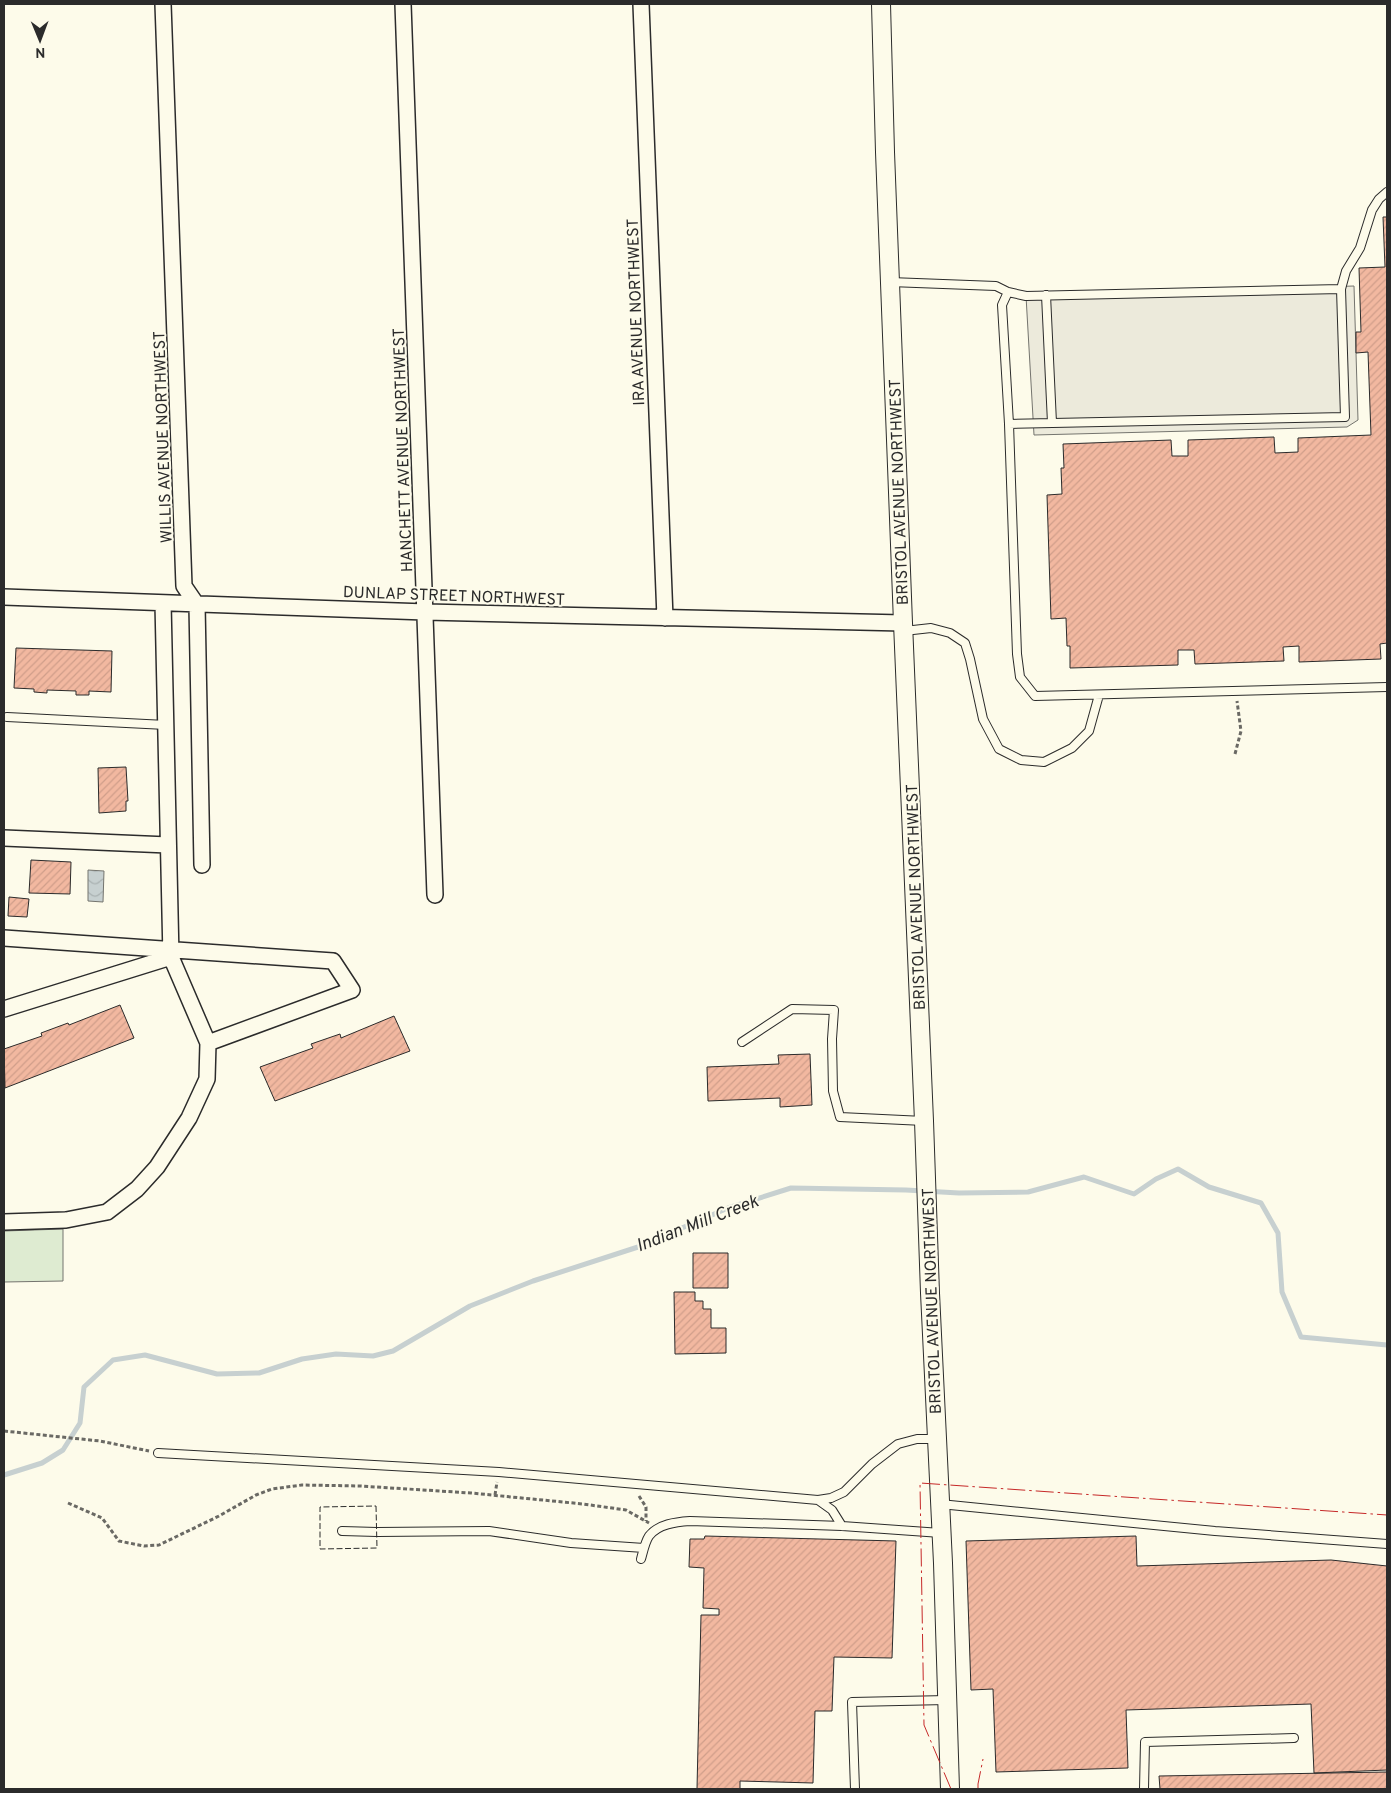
<svg xmlns="http://www.w3.org/2000/svg" width="1391" height="1793" font-family="Overpass,sans-serif">
<defs>
<pattern id="water-waves" width="16" height="10" patternUnits="userSpaceOnUse" patternTransform="scale(1.25)"><rect width="16" height="10" fill="#c7d0d0"/><path d="M0 5q4-4 8 0t8 0" fill="none" stroke="#abb3b3"/></pattern>
<pattern id="building-hatch" width="6" height="6" patternUnits="userSpaceOnUse" patternTransform="scale(1.25)"><rect width="6" height="6" fill="#f2b8a0"/><path d="M-1 1l2-2M0 6l6-6M5 7l2-2" fill="none" stroke="#d09e8a"/></pattern>
</defs>
<rect width="100%" height="100%" fill="#fdfbea"/>
<!-- green -->
<path fill="#deebd1" stroke="#74746e" d="M63,1229V1281L4,1282V1231Z"/>
<!-- parking -->
<path fill="#eceadb" stroke="#74746e" d="M1354,286L1358,420L1347,427L1034,435L1026,296Z"/>
<!-- water -->
<path fill="url(#water-waves)" stroke="#74746e" d="M88,870L104,871L103,902L88,901Z"/>
<g fill="none" stroke-linecap="round" stroke-linejoin="round">
<!-- stream -->
<path stroke="#c7d0d0" stroke-width="5" d="M4,1475L42,1463L63,1450L80,1423L84,1387L113,1360L145,1355L217,1374L259,1373L302,1359L336,1354L373,1356L393,1351L470,1306L533,1281L638,1247L728,1208L791,1188L906,1190L959,1193L1028,1192L1084,1177L1134,1194L1156,1179L1178,1169L1209,1187L1261,1203L1278,1233L1282,1292L1301,1337L1387,1345"/>
</g>
<!-- building -->
<path fill="url(#building-hatch)" stroke="#2b2b2b" d="M1383,217H1387V643L1380,644L1381,659L1299,662V646L1283,647L1284,661L1195,664L1194,650H1178V665L1070,668V646H1067L1066,618L1051,619L1047,495L1062,494L1061,468H1064L1063,444L1171,440L1172,456H1188V440L1274,437L1275,453L1298,452V438L1371,435L1368,352L1356,353V332H1361L1359,268L1385,267Z
M16,648L112,651L111,692L89,691V695H76V691L47,690V693L34,692V689L14,688Z
M126,767L128,801H126V811L99,813L98,768Z
M31,860L71,862L70,894L29,893Z
M9,897L29,899L27,917L8,916Z
M120,1005L134,1038L5,1088L4,1049L42,1036L41,1033L68,1023L69,1025Z
M394,1016L410,1051L275,1101L260,1067L313,1048L311,1044L340,1034L341,1038Z
M810,1054L812,1105L780,1107V1098L708,1101L707,1067L779,1064L778,1055Z
M693,1253H728V1288H693Z
M674,1292H695V1301H703V1309H711V1328H726V1353L675,1354Z
M705,1536L896,1541L892,1658L834,1657L832,1711H815L813,1783L740,1781V1789H697L701,1615H719V1609L703,1608L704,1568L689,1567L690,1539H704Z
M1136,1536L1137,1566L1331,1560L1387,1566V1770L1314,1773L1311,1704L1126,1710L1128,1768L996,1772L993,1689L971,1690L966,1541Z
M1387,1772V1789H1160L1159,1776Z"/>
<g fill="none" stroke-linecap="round" stroke-linejoin="round">
<!-- service casing -->
<g stroke="#2b2b2b" stroke-width="10">
<path id="service" d="M890,282L996,286L1008,292L1026,296L1341,289L1346,271L1360,248L1372,210L1379,199L1387,192
M1008,292L1002,305L1009,424L1017,654L1020,677L1035,696L1387,687
M1046,295L1052,423
M1009,424L1345,417L1341,289
M904,631L931,628L950,633L965,643L970,659L983,719L999,749L1021,760L1044,762L1072,748L1089,731L1099,695
M7,717L166,725
M742,1042L792,1009L834,1010L832,1039L833,1091L840,1117L924,1121
M158,1453L499,1472L818,1500L832,1510L842,1526
M818,1500L831,1498L844,1492L872,1464L898,1444L917,1439H937
M940,1504L1215,1531L1387,1544
M342,1531L377,1532L489,1531L571,1543L644,1548
M641,1559C643,1552 645,1542 649,1536C658,1524 676,1522 690,1521L842,1526L941,1533
M855,1789L852,1702L947,1700
M1144,1789L1145,1742L1294,1738"/>
</g>
<!-- minor casing -->
<g stroke="#2b2b2b" stroke-width="18">
<path id="minor" d="M163,4L184,586L197,605L202,865
M403,4L435,895
M641,4L665,618
M4,597L426,612L903,623
M4,838L168,845
M4,938L333,961L352,990L208,1043
M4,1009L171,957
M4,1222L66,1220L107,1212L137,1189L157,1167L189,1118L207,1079L208,1043L171,957L163,603"/>
</g>
<!-- tertiary casing -->
<g stroke="#2b2b2b" stroke-width="20">
<path id="tertiary" d="M881,4L885,152L903,623L924,1121L930,1293L943,1563L950,1789"/>
</g>
<!-- path -->
<path stroke="#6a6964" stroke-width="3" stroke-dasharray="4 2.5" stroke-linecap="butt" d="M1235,754L1241,731L1237,701
M4,1431L100,1441L149,1451
M495,1495L497,1482
M639,1496L646,1507V1521
M68,1503L102,1518L119,1541L144,1546L159,1545L219,1516L256,1495L272,1489L302,1485L360,1486L471,1493L583,1504L626,1510L649,1523"/>
<!-- service -->
<use href="#service" stroke="#fdfbea" stroke-width="8"/>
<!-- minor -->
<use href="#minor" stroke="#fdfbea" stroke-width="15"/>
<!-- tertiary -->
<use href="#tertiary" stroke="#fdfbea" stroke-width="18"/>
<!-- fence -->
<path stroke="#2b2b2b" stroke-width="1" stroke-dasharray="6 2.5" stroke-linecap="butt" d="M376,1506L377,1548L320,1549V1507Z"/>
<!-- power -->
<path stroke="#c62828" stroke-width="1" stroke-dasharray="18 4 2.5 4" stroke-linecap="butt" d="M951,1789L924,1725L920,1483L1387,1515
M978,1789V1784L983,1759"/>
</g>
<g text-anchor="middle" stroke-width="4" stroke-linejoin="round" paint-order="stroke">
<!-- street labels -->
<g font-size="16" fill="#2b2b2b" stroke="#fdfbea">
<text transform="translate(635 312) rotate(-92)" y="6">IRA AVENUE NORTHWEST</text>
<text transform="translate(162 437) rotate(-92)" y="6">WILLIS AVENUE NORTHWEST</text>
<text transform="translate(402 450) rotate(-92)" y="6">HANCHETT AVENUE NORTHWEST</text>
<text transform="translate(898 492) rotate(-92)" y="6">BRISTOL AVENUE NORTHWEST</text>
<text transform="translate(454 595) rotate(2)" y="6">DUNLAP STREET NORTHWEST</text>
<text transform="translate(915 897) rotate(-92)" y="6">BRISTOL AVENUE NORTHWEST</text>
<text transform="translate(931 1301) rotate(-92)" y="6">BRISTOL AVENUE NORTHWEST</text>
</g>
<!-- water labels -->
<g font-size="18" font-style="italic" fill="#2b2b2b" stroke="#fdfbea">
<text transform="translate(697 1223) rotate(-21)" y="6">Indian Mill Creek</text>
</g>
</g>
<!-- border -->
<rect width="1391" height="1793" fill="none" stroke="#2b2b2b" stroke-width="10"/>
<!-- north arrow -->
<g transform="translate(40 40) rotate(179)" stroke="#fdfbea" stroke-width="4" paint-order="stroke">
<path d="M0-4L9 19L0 12L-9 19Z" fill="#2b2b2b"/>
<text y="-8" font-size="14" font-weight="bold" text-anchor="middle" fill="#2b2b2b">N</text>
</g>
</svg>
